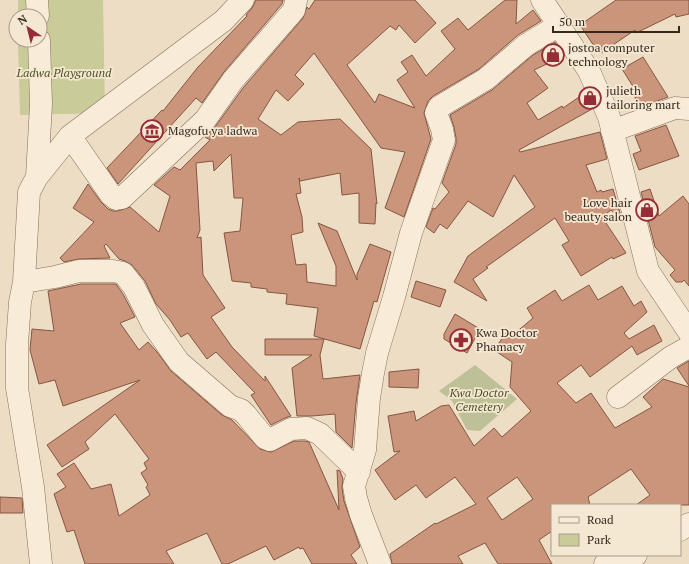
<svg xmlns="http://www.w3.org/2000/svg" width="689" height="564" font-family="'PT Serif',serif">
<rect width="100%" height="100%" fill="#edddc4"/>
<!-- green -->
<path fill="#c9cb98" d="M18,0H103L105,113L20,115L18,40H40V16H18Z"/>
<!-- cemetery -->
<path fill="#bec097" d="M475,365L517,399L480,431L467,430L452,401L439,391Z"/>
<!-- building -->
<path fill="#ca957a" stroke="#865641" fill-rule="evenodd" d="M256,0H283L282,4L224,72L202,103L196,98L118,184L107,168L162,110L163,111L198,67L247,16L246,15L252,8Z
M315,0H415L436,23L415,43L399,25L396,30L390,26L347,65L375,103L379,94L415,108L397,80L408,72L401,62L412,55L426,76L455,49L441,31L458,18L468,30L505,0H517L516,24L533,10L541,21L518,35L479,69L433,96L428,101L424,113L431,139L404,217L385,208L405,152L381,148L314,53L295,75L304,84L288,101L276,90L258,119L281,135L298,122L340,119L371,149L377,204L376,203L375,224L359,223V193L342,195L340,173L300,181L299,178L301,193L296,194L302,217L303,232L291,235L296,265L306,264L307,282L336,286V266L318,223L337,231L357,280V274L370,244L391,252L377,302L374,301L360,349L314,336L318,308L286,304L287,294L267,292V289L251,287V283L232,281L224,233L240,231L243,198H234L231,154L214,171L213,161L196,163L200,230L197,238L201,237L203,275L225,308L211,317L232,347L265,381V376L291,416L285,418L271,425L251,395L255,393L216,352L207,359L188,333L181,337L170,320L156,304L145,281L132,265L125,261L119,259L106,244L104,246L110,258L79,259L64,262L60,258L94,222L73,208L88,184L101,202L108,209L113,211H118L130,207L159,232L170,196L154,185L174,167L180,170L210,140L205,137L215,127L243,88L303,18L307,7L309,9Z
M616,0H689V14L676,17L675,14L636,33L635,30L601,53L600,51L598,52L580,25Z
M555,42L564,56L534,70L548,88L527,103L538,120L562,106L563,108L585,93L592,109L519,150L520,152L600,132L607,159L586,165L597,192L601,190L602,192L613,189L623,223L611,210L602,217L626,253L613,259L612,257L581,276L562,245L569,241L555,218L486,267L488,268L473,279L487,301L454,282L468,256L535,207L514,175L493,217L468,201L447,229L440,224L434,233L426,227L433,208L435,209L449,192L442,183L456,144V138L454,127L450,115L492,90L533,55Z
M643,57L668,97L638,108L635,97L639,96L622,69Z
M666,125L679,156L639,170L633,154L641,151L635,136Z
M650,189L659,216L683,196L689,204V286L684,280L682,282H676L670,275L675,270L655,247L641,192Z
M416,281L446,290L440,307L411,297Z
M81,284H116L123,294L135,317L120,323L139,350L148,342L157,352L171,371L222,415L232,420L260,449L271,452L294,441H305L309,442L339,510L337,470L340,471L343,479L342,488L344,501L360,547L351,555L357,564H312L303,548L300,549L299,547L274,560L266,546L228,564H222L207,533L166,551L174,564H85L74,530L67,532L54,494L66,487L57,474L74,463L91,489L111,484L119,516L150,495L146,487L148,485L141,473L147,469L144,463L149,459L115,414L85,442L89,449L62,467L47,445L140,380L63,406L55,380L39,384L30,350L32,329L54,331L48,291Z
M589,285L598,300L622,286L634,306L641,301L647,312L624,333L629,339L654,325L662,341L637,355L632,346L590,377L581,365L557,383L576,403L591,393L615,428L652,407L643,397L663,379L689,387V505H636L650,495L631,469L588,497L590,505H552V531L539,540L552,564H498L485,543L458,556L463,564H392L390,554L435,523L436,524L476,504L455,477L426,498L416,485L395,500L375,470L400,451L394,452L388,416L414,411L416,421L441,406L449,405L474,446L494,428L502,437L531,411L510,387L512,362L494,350L508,330L514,334L533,318L527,308L555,290L562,301ZM517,477L533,499L502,520L487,498Z
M455,314L480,329L467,353L444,339V334Z
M265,339H324L320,355L323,379L360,375L356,403L352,448L336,432L335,414L312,416H297L292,368L312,355H265Z
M689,361V386L677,368Z
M419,369L418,388L389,387V372Z
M0,497L22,498L23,513H0Z"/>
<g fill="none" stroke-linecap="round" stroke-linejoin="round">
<!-- minor casing -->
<g stroke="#876e5b" stroke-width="23">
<path id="minor" d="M37,0L38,16
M542,0L589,71L609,117L648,271L689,332
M612,131L675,108L689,109
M70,136L111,195L116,199L122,198L205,120L233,80L294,10L296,1V0
M37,177L41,104L39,40
M24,282L55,277L79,271H113L123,273L134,287L153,325L179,362L230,406L241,410L246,415L265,438L270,440L291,429L307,428L320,434L359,472
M618,397L671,357L689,347
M680,530L689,524
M41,564L33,487L17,388V344L20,302L24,282L29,192L37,177L70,136L223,21L243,0
M380,564L361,515L356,498L354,486L365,450L369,398L373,373L377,353L394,297L411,233L444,140L442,129L436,113L439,107L486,79L526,45L559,25
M605,564L636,555"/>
</g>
<!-- minor -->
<use href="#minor" stroke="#f8ebd7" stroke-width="22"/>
</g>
<!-- icons -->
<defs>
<g id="shop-ring" transform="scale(1.15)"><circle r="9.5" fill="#f5e8d3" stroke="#952c36" stroke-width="1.5"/><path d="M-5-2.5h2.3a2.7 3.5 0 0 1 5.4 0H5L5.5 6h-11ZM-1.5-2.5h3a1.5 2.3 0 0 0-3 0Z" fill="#952c36"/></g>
<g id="museum-ring" transform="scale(1.15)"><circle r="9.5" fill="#f5e8d3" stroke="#952c36" stroke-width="1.5"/><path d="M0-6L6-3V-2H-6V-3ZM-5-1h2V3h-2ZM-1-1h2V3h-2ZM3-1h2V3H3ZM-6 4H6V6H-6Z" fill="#952c36"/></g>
<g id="pharmacy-ring" transform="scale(1.15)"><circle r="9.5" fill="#f5e8d3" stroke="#952c36" stroke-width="1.5"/><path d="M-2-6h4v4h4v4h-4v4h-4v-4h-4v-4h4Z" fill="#952c36"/></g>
</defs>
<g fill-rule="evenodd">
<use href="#shop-ring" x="553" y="55"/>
<use href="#shop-ring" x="590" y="98"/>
<use href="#museum-ring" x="152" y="131"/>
<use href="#shop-ring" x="647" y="210"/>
<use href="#pharmacy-ring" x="461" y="340"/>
</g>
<g text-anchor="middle" stroke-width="3.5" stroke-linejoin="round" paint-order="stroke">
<!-- poi labels -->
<g font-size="12" fill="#37281e" stroke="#f5e8d3" text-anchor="start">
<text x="568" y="52">jostoa computer<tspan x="568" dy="14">technology</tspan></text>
<text x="606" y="95">julieth<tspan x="606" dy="14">tailoring mart</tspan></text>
<text x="168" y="135">Magofu ya ladwa</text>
<text x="632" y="207" text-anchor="end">Love hair<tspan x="632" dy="14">beauty salon</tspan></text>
<text x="476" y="337">Kwa Doctor<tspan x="476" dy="14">Phamacy</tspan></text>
</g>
<!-- park labels -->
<g font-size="12" font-style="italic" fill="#4c5325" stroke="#f5e8d3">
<text x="64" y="77">Ladwa Playground</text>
<text x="479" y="397">Kwa Doctor<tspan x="479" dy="14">Cemetery</tspan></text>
</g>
</g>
<!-- legend -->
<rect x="551" y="504" width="130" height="52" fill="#f5e8d3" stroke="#a99b8b"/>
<rect x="559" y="517" width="20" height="6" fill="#f8ebd7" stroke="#a99b8b"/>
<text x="587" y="524" font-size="12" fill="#37281e">Road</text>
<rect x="559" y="534" width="20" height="12" fill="#c9cb98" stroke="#a99b8b"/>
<text x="587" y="544" font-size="12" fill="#37281e">Park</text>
<!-- north arrow -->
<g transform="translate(28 28) rotate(325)"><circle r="19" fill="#f5e8d3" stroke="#a99b8b"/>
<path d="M0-3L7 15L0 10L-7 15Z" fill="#952c36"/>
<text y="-6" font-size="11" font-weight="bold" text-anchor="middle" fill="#37281e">N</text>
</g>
<!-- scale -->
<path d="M553 26v6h126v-6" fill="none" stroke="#37281e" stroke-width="2"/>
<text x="559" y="26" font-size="12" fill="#37281e" stroke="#f5e8d3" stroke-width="3" paint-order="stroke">50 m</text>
</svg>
